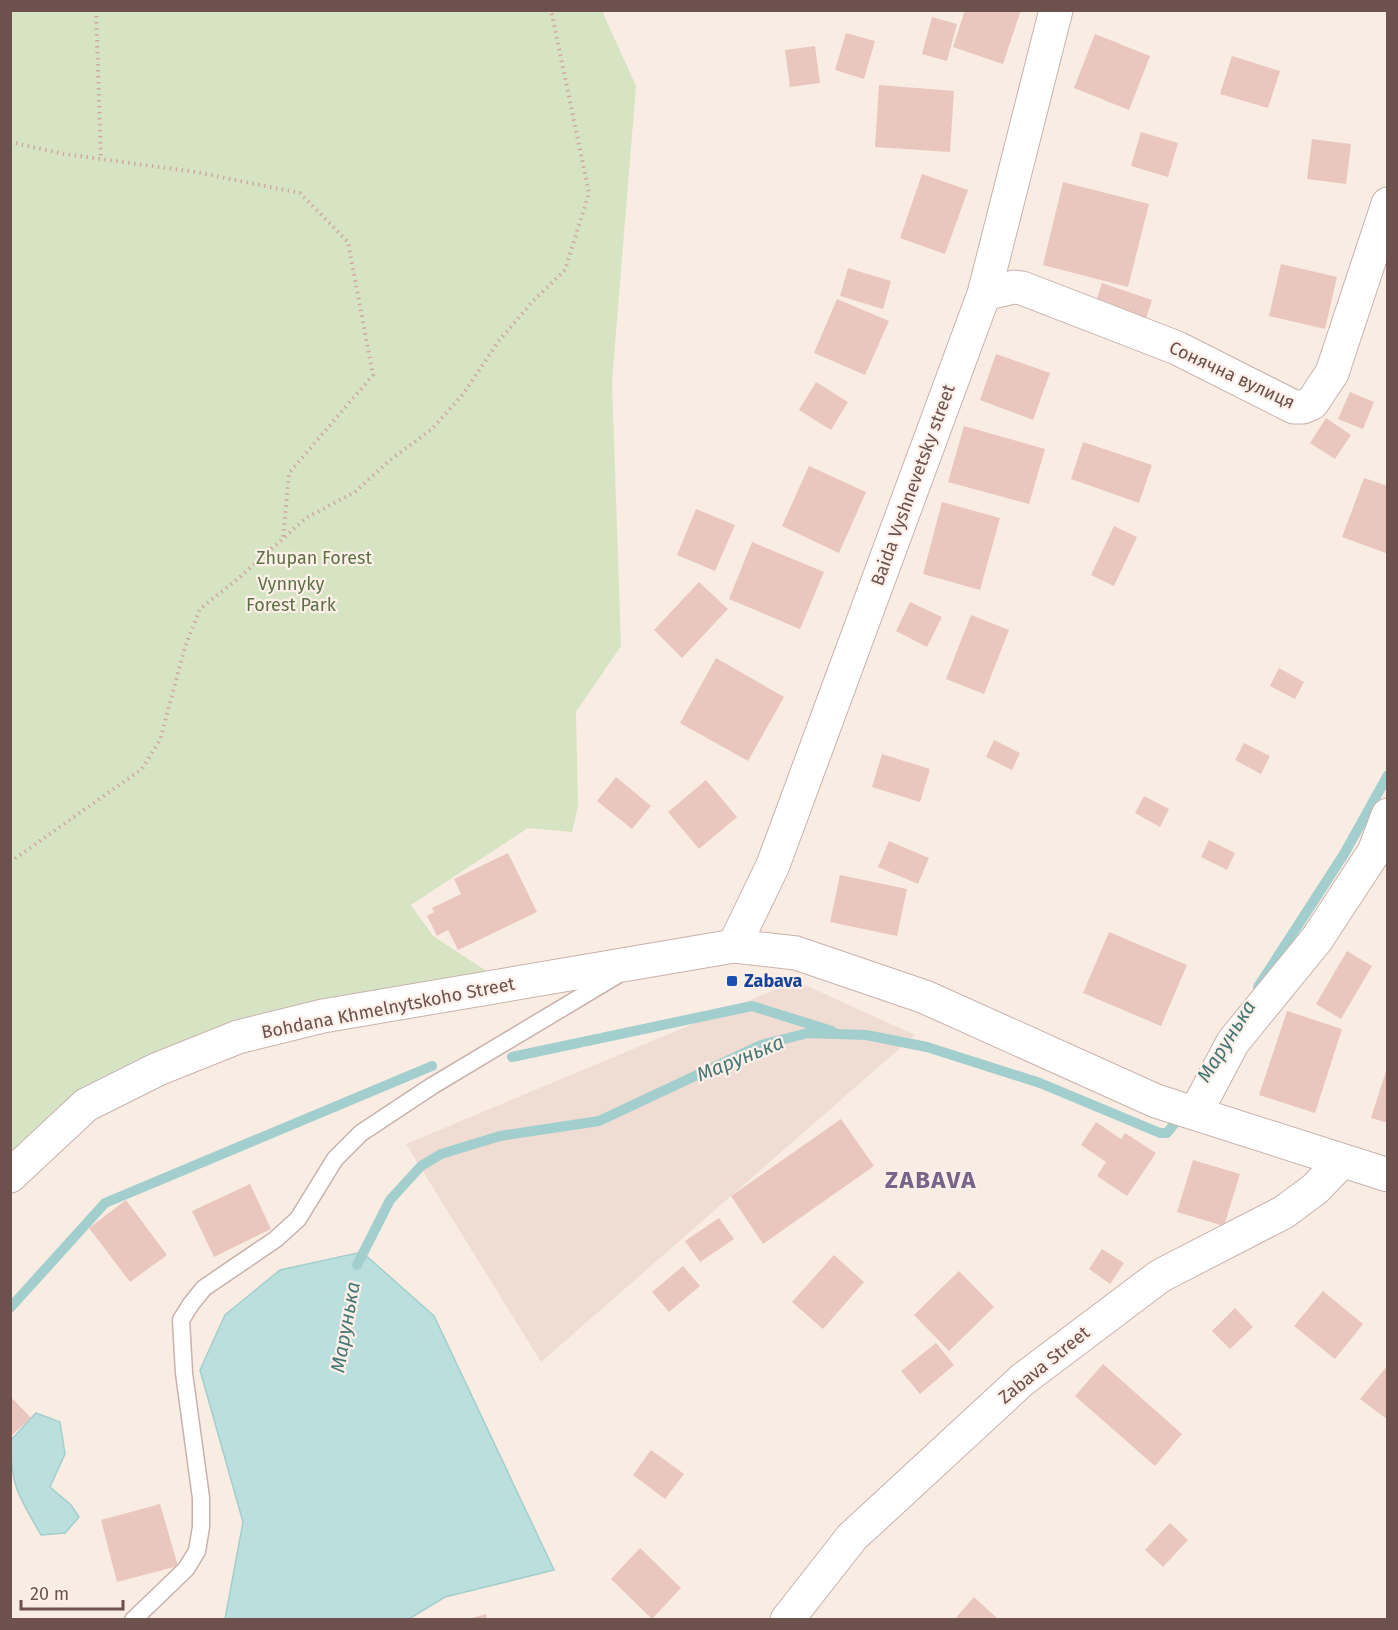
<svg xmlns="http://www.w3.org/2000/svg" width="1398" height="1630" font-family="'Fira Sans',sans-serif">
<rect width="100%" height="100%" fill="#f9ece3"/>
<!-- residential -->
<path fill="#efdcd3" d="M796,981L915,1035L541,1362L406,1144Z"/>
<!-- green -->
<path fill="#d7e4c4" d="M10,11H602L636,86L612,382L621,646L576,712L578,806L572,832L528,828L411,905L433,936L488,972L283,1013L10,1154Z"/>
<!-- water -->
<path fill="#bbdfdd" stroke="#a2cfcd" stroke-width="1.5" d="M362,1252L434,1316L554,1570L445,1597L409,1619H225L243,1522L200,1370L225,1315L280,1270Z
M36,1413L60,1422L65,1454L50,1487L71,1505L79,1517L65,1533L41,1535C19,1496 10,1486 11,1440Z"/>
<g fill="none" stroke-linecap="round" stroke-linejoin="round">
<!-- stream -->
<path stroke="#a2cfcd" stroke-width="10" d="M1258,987L1344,854L1388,775
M512,1057L752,1006L832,1031
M357,1265L390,1200L421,1166L441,1154L500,1136L599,1121L761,1045L808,1033L866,1035L927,1047L1040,1083L1160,1133H1167L1182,1114
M10,1308L105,1203L432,1066"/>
</g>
<!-- building -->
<path fill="#eac7be" d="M965,10H1021L1003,64L953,47Z
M932,17L957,24L947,61L922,54Z
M846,33L875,41L864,79L835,70Z
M1095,34L1150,56L1129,110L1074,88Z
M815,46L820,83L790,87L785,50Z
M1232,56L1280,71L1268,108L1220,94Z
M879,85L954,91L950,152L875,147Z
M1141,132L1178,143L1168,177L1131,166Z
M1312,139L1351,144L1346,184L1307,179Z
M922,174L968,190L945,254L900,238Z
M1063,182L1149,204L1128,287L1043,265Z
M1281,264L1337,277L1325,329L1269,316Z
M848,268L891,281L883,309L840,296Z
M1102,283L1152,300L1144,325L1094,307Z
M837,299L889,321L865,375L814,353Z
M996,354L1050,373L1033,420L980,400Z
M816,382L848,402L831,430L799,410Z
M1350,392L1374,402L1363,429L1338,419Z
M1326,418L1351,435L1335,459L1310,443Z
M964,426L1045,449L1029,504L948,482Z
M1083,442L1152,465L1139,503L1071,479Z
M809,466L866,492L839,553L782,526Z
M1364,478L1388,486L1386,553L1342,537Z
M942,502L1000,518L980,590L923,574Z
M696,509L735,525L715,571L677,555Z
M1114,526L1137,537L1114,586L1091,575Z
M752,542L824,572L800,629L729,599Z
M699,582L728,609L682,658L654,630Z
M910,602L942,617L927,647L896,631Z
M971,615L1009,630L984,694L946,679Z
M716,658L784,697L748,761L680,723Z
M1279,668L1304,682L1295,699L1270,686Z
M994,740L1020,753L1012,770L986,757Z
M1244,743L1270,756L1261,774L1235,760Z
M882,754L930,769L920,802L872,787Z
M616,777L651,806L632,829L597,801Z
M706,780L737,817L699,849L668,812Z
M1144,796L1169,809L1160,827L1135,813Z
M1209,840L1235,853L1227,870L1201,857Z
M889,841L929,858L918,884L878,867Z
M508,853L537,912L458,950L448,930L437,936L427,916L434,912L432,908L461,894L454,879Z
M840,875L907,889L897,936L830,922Z
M1109,932L1187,965L1161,1026L1083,993Z
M1347,951L1372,966L1341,1019L1316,1004Z
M1287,1011L1342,1029L1315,1113L1259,1095Z
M1387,1068L1388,1069V1123L1371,1118Z
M841,1119L874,1166L763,1244L731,1196Z
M1096,1122L1121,1139L1125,1133L1156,1153L1127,1196L1097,1176L1106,1162L1081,1145Z
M1193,1160L1240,1174L1224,1226L1177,1212Z
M250,1184L271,1229L214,1257L192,1211Z
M126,1200L167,1255L130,1282L89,1228Z
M719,1218L734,1239L700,1262L685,1241Z
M1102,1249L1124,1263L1110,1284L1089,1269Z
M834,1255L864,1282L823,1329L792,1302Z
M683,1266L700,1286L669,1312L652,1292Z
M959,1271L994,1307L949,1351L914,1315Z
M1323,1291L1363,1324L1335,1359L1294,1326Z
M1235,1308L1253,1327L1230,1349L1212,1331Z
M936,1343L954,1365L920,1394L901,1371Z
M1103,1364L1182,1434L1155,1466L1075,1396Z
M1388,1365V1420L1360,1399Z
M13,1399L31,1418L10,1437V1401Z
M651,1450L684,1474L665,1499L633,1475Z
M160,1504L178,1566L117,1582L101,1520Z
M1170,1523L1188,1540L1163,1567L1145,1550Z
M640,1548L681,1588L652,1619L611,1579Z
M974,1597L999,1620H954Z
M486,1614L487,1620H468V1619Z"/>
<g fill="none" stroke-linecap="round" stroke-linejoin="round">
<!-- lane casing -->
<g stroke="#c8b2ac" stroke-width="19">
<path id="lane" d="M133,1620L186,1569L197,1551L201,1527V1498L184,1373L181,1320L191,1304L204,1288L276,1239L298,1219L335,1159L361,1133L432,1086L619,974"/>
</g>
<!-- street casing -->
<g stroke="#c8b2ac" stroke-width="35">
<path id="street" d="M984,294L1014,287L1022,288L1177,348L1294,407H1303L1312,403L1332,373L1388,204
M734,946L773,865L984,294L1056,10
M1196,1112L1233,1042L1317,939L1374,852L1388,815
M10,1176L86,1105L158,1069L238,1037L323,1016L734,946L796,953L925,997L1156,1101L1388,1175
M787,1620L852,1537L1022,1380L1160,1276L1284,1212L1315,1189L1341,1162"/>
</g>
<!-- path -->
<path stroke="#ceaaa2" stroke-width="4" stroke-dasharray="1.5 4.5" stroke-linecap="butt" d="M96,10L101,159
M10,142L64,154L196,172L300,193L348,242L373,375L289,473L283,539
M10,862L142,769L160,740L185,647L200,609L239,578L306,518L355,492L390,460L432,429L464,393L498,342L533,301L565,270L589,193L551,10"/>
<!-- lane -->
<use href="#lane" stroke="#fff" stroke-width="16"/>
<!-- street -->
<use href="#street" stroke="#fff" stroke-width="33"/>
</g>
<!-- markers -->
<rect fill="#1a4fb4" stroke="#fcf0e9" stroke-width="2" x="726" y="975" width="12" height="12" rx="3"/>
<g text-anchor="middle" stroke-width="4.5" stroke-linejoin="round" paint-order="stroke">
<!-- street labels -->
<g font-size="18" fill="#6d514d" stroke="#fcf0e9">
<text transform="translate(1232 375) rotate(25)" y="6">Сонячна вулиця</text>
<text transform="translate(913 485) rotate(-70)" y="6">Baida Vyshnevetsky street</text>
<text transform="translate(388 1008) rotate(-11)" y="6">Bohdana Khmelnytskoho Street</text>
<text transform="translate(1044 1365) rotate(-39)" y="6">Zabava Street</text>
</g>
<!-- park labels -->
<g font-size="18" fill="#5d7146" stroke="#fcf0e9">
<text x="314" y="564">Zhupan Forest</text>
<text x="291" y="590">Vynnyky<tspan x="291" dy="21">Forest Park</tspan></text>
</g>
<!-- transit labels -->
<g font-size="18" font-weight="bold" fill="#164399" stroke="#fcf0e9" text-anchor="start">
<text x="744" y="987">Zabava</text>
</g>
<!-- water labels -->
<g font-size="20" font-style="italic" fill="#477775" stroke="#fcf0e9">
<text transform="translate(1226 1041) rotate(-58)" y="7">Марунька</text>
<text transform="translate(740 1058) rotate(-22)" y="7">Марунька</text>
<text transform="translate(345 1327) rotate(-80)" y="7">Марунька</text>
</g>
<!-- district labels -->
<g font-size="24" font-weight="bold" letter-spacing="1.5" fill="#76658a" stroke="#fcf0e9">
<text x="931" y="1188">ZABAVA</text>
</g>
</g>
<!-- border -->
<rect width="1398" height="1630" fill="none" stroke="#6d514d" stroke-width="24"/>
<!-- scale -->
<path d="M21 1600v9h102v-9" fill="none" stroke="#6d514d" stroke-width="3"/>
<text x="30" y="1600" font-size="18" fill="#6d514d" stroke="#fcf0e9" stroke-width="4.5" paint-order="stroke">20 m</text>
</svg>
